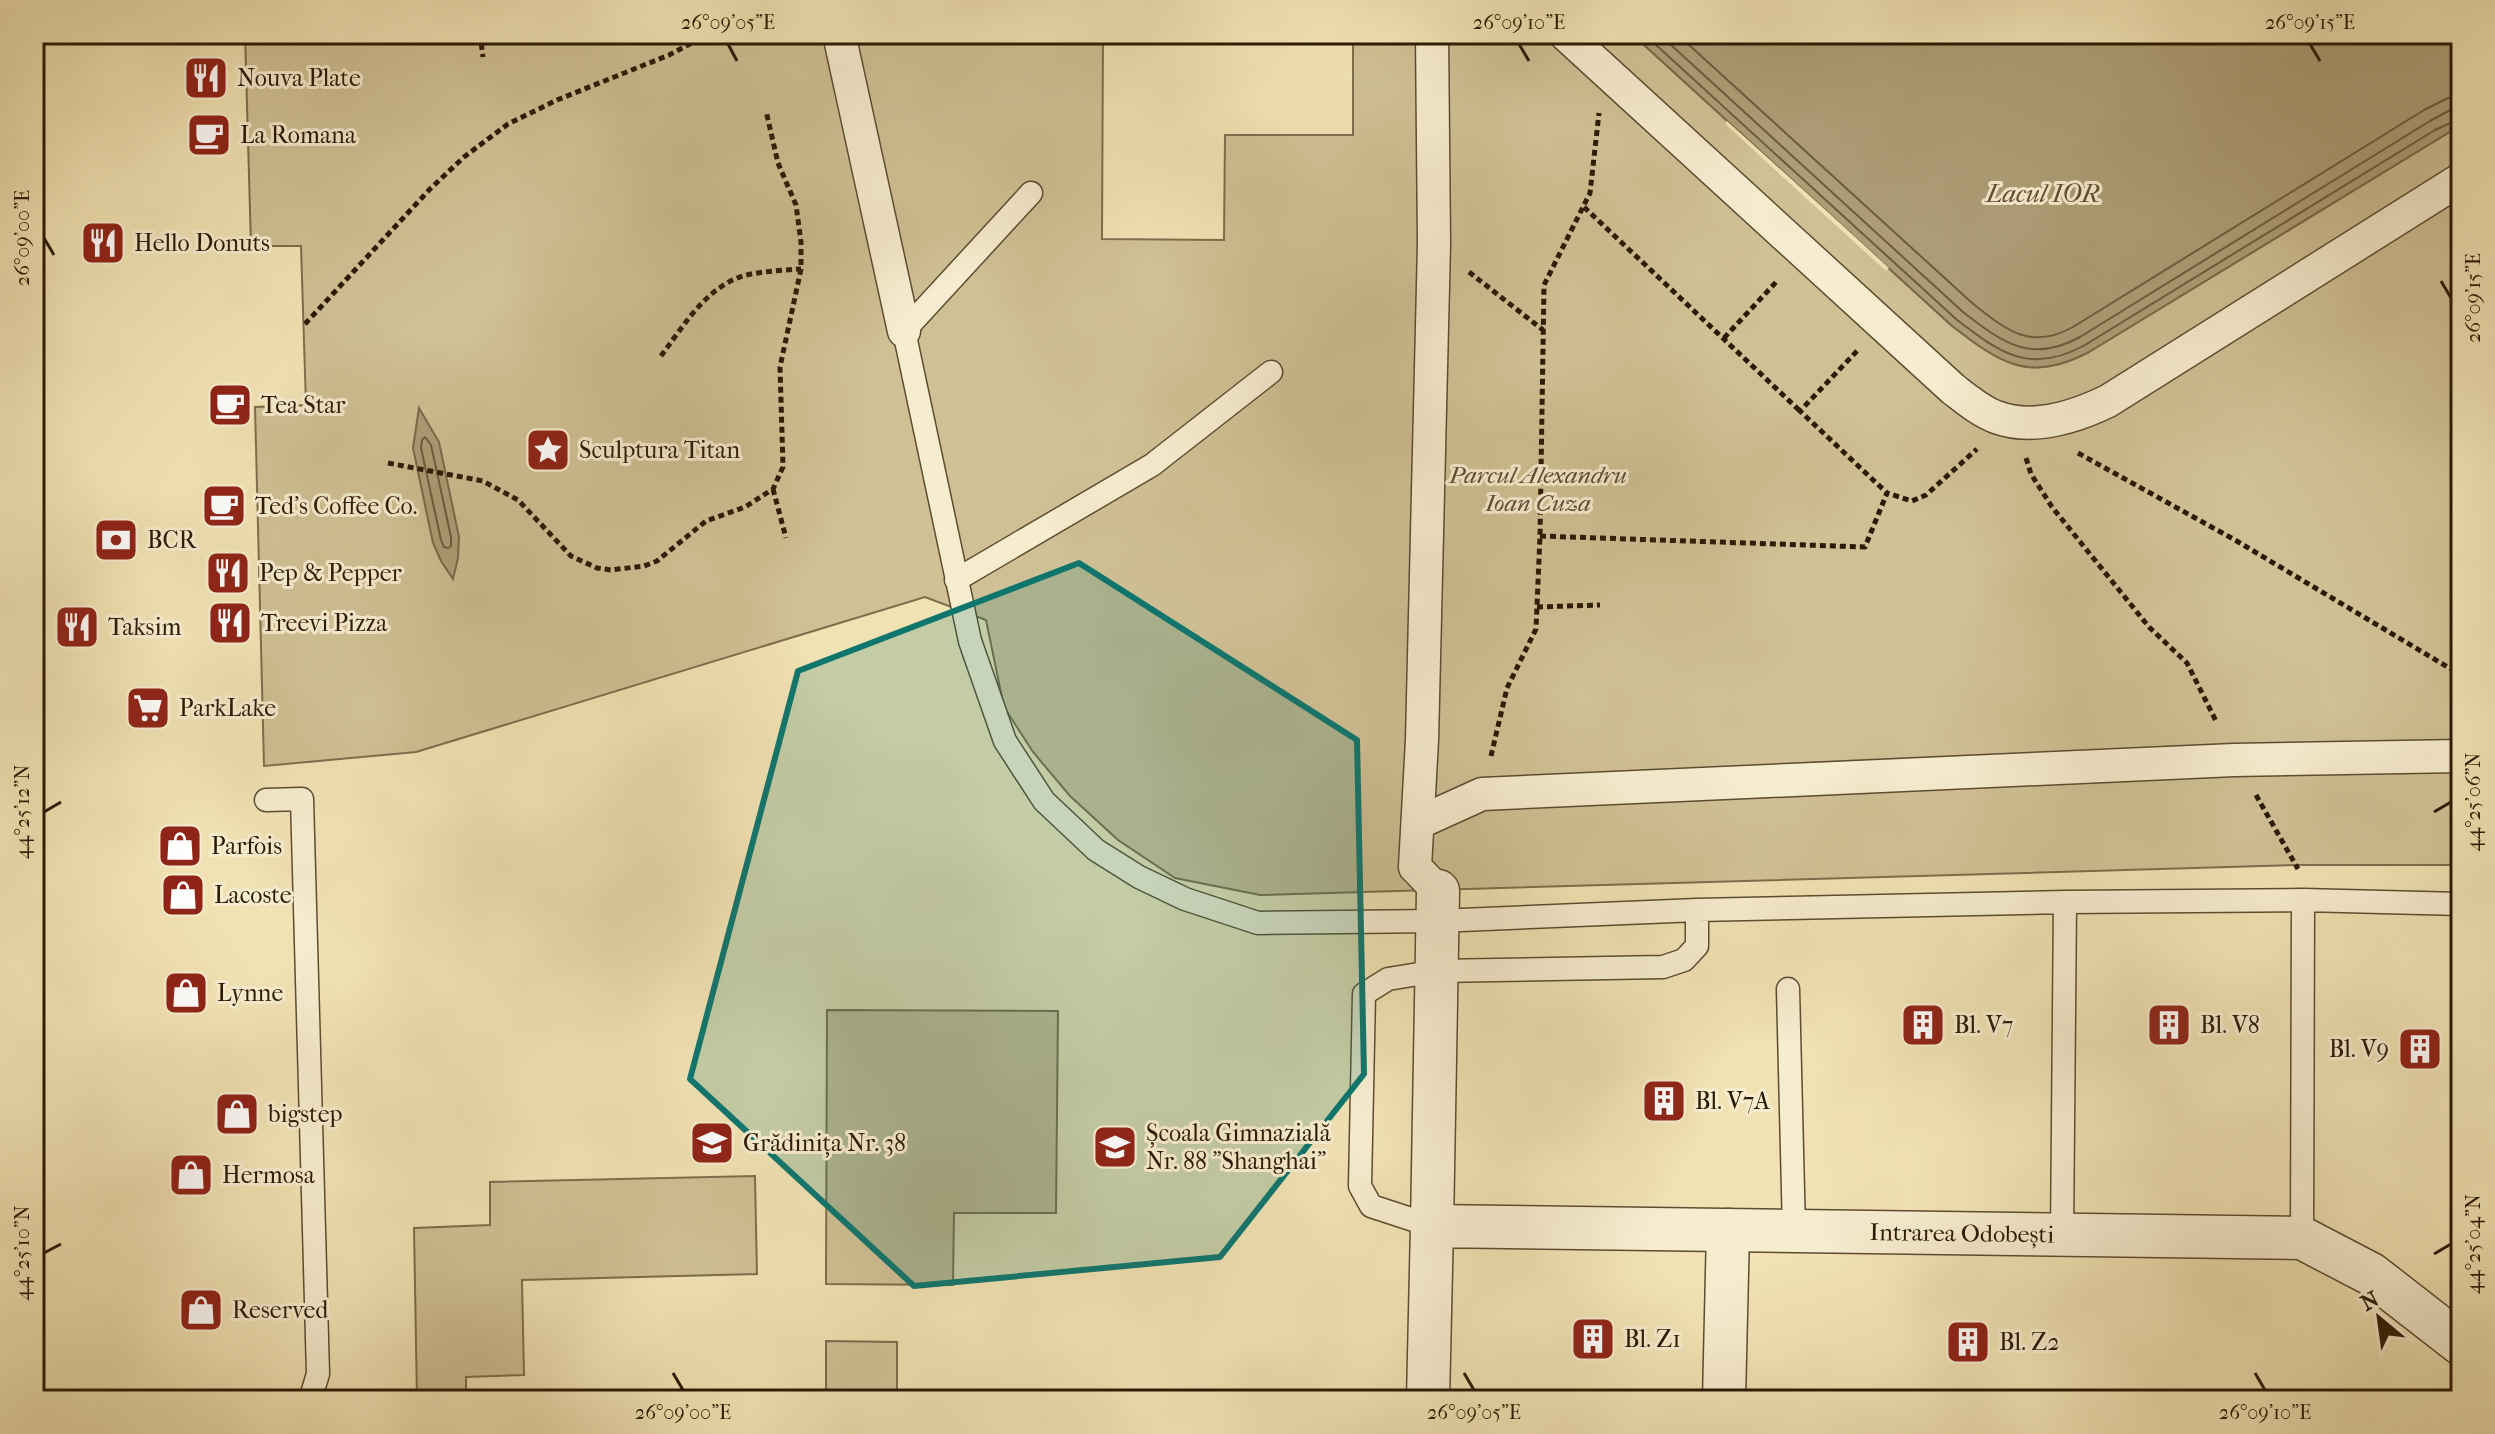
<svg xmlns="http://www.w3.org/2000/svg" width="2495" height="1434" font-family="'IM FELL French Canon',serif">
<rect width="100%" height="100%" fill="#f1e2b3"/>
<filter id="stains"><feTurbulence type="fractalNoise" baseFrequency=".0025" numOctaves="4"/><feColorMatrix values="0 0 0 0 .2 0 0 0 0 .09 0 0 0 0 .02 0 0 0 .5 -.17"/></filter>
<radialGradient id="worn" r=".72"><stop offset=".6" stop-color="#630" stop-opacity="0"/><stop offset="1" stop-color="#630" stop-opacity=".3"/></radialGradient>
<!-- green -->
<path fill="#d0c095" stroke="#7e6d4c" stroke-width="2" d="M245,34H1103L1102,239L1224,240L1225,135H1353V34H1632L1951,325C2001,364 2029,383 2089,352L2461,125V865H2298L1260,895L1175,878L1118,840L1070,796L1033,752L1004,707L986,620L925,597L416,752L264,766L255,407L306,405L301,246H251Z
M827,1010L1058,1011L1056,1213H954L953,1285L826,1284Z
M755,1176L757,1274L522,1280L524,1375L466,1377V1400H417L414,1228L490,1225V1182Z
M826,1341L897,1342V1400H826Z"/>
<!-- water -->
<path fill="#ae9e78" stroke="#7a694a" stroke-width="2" d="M1632,34H2461V125L2089,352C2029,383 2001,364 1951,325Z
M419,408L439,442L459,537L458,558L453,579L441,561L433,543L413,448Z"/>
<!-- pier -->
<path fill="#f1e2b3" d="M1727,121L1842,225L1889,268L1886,271L1725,124Z"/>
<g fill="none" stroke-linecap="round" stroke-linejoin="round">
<!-- shore -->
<path stroke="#6d5c3e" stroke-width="2" d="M1644,34L1956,319C2001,354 2031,375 2085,345L2435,130L2461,118
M1659,34L1963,312C2003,343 2031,364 2080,337L2430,121L2452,109L2461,108
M1677,34L1971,302C2006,330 2030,351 2073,327L2424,110L2448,98L2461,96
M425,437L431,445L451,537V546L448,548L444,547L441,540L421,448L422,440Z"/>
<!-- service casing -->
<g stroke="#5d4c30" stroke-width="25">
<path id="service" d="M1031,193L904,331L970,641L1005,741L1044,801L1096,850L1139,877L1185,899L1258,923L1438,921L1697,910L2065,902L2303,900L2461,904
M956,580L1152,465L1271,372
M266,800L302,799L318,1374L310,1400
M1788,989L1794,1232
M1432,1226L1371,1206L1360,1186L1364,994L1388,979L1437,971L1663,967L1684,960L1697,946V910
M2062,1237L2065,902
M2302,1238L2303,900"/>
</g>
<!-- pedestrian casing -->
<g stroke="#5d4c30" stroke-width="35">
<path id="pedestrian" d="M839,34L904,331
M1432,34L1434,244L1422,740L1415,867L1438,891
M1565,34L1953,389C1966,399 1980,411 1996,417C2033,431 2075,417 2108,401L2461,179
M1418,823L1482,794L2234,760L2461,756"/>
</g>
<!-- minor casing -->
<g stroke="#5d4c30" stroke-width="45">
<g id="minor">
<path d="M1432,1226L1438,891"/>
<path id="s1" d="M1428,1400L1432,1226L2302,1238L2371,1274L2461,1344"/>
<path d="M1724,1400L1728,1230"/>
</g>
</g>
<!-- path -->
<path stroke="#2c1a04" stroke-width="5" stroke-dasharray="6 4" stroke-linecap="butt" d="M480,34L483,57
M1584,207L1800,411
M1469,272L1543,330
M305,324L430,189L464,157L508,124L557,100L669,55L709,34
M1724,338L1778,280
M1857,351L1800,411L1887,493
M661,356C685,324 709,282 751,274C768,271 785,270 801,269
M2078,453L2235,540L2461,675
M2026,458L2031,474L2052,507L2149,627L2187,663L2217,723
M388,463L483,481L518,500L571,556L597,568L611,570L644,566L657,561L706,521L745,507L773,489L783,467L780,367L801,269V242L796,205L778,163L766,111
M773,489L786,538
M1540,536L1865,547L1887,493L1912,501L1926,495L1977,449
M1537,607L1600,605
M1491,756L1507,688L1536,629L1540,536L1544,285L1590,193L1599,113
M2256,795L2298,869"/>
<!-- service -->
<use href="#service" stroke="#f6ecce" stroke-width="22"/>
<!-- pedestrian -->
<use href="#pedestrian" stroke="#f6ecce" stroke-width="32"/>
<!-- minor -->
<use href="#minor" stroke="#f6ecce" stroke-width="42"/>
</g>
<!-- marked area -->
<path fill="#0f766e" fill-opacity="0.2" stroke="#0f766e" stroke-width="6" stroke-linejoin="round" d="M1079,563L1357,740L1364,1074L1220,1257L914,1286L690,1079L798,671Z"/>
<!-- ticks -->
<path fill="none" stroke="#2c1a04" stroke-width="3" d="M728,44L737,61M1519,44L1529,61M2310,44L2320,61M44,238L54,255M2441,281L2451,298M44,812L61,802M2434,812L2451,802M44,1253L61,1244M2434,1254L2451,1244M673,1373L683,1390M1464,1373L1474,1390M2255,1373L2265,1390"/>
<!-- icons -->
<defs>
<g id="restaurant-square" transform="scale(2.3)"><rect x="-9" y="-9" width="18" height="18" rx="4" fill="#8f2418" stroke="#f6ecce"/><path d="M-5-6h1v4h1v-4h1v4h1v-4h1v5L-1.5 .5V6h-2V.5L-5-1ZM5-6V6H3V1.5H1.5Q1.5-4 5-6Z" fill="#fff"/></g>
<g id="cafe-square" transform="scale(2.3)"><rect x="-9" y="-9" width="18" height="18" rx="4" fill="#8f2418" stroke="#f6ecce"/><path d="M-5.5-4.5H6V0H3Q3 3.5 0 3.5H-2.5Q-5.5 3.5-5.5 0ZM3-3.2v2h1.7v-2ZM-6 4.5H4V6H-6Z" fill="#fff"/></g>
<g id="sight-square" transform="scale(2.3)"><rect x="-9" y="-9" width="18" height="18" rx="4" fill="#8f2418" stroke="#f6ecce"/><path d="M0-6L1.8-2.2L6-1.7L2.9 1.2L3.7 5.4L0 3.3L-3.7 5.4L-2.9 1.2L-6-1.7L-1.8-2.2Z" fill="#fff"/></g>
<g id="bank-square" transform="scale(2.3)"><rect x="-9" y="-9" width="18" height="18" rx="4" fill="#8f2418" stroke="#f6ecce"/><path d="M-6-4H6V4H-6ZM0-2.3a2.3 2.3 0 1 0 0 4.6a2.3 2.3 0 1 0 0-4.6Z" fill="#fff"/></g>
<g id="supermarket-square" transform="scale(2.3)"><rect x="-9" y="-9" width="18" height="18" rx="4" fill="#8f2418" stroke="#f6ecce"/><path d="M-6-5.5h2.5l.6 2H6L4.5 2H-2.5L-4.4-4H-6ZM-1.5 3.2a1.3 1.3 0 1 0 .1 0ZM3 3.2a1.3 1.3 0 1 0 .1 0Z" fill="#fff"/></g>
<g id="shop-square" transform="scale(2.3)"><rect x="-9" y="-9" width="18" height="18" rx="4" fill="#8f2418" stroke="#f6ecce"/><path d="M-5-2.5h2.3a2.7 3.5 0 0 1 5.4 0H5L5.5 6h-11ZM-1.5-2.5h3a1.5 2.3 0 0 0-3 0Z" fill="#fff"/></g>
<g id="building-square" transform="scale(2.3)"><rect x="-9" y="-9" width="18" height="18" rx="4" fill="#8f2418" stroke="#f6ecce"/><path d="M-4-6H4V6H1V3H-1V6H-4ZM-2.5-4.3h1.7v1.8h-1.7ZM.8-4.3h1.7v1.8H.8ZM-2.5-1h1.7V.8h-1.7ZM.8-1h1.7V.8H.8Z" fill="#fff"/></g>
<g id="school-square" transform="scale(2.3)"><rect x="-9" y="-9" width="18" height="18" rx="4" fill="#8f2418" stroke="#f6ecce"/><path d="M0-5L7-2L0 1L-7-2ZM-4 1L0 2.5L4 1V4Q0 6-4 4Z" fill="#fff"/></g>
</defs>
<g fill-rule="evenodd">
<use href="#restaurant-square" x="206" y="78"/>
<use href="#cafe-square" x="209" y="135"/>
<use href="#restaurant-square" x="103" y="243"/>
<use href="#cafe-square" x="230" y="405"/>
<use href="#sight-square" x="548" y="450"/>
<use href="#cafe-square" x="224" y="506"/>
<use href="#bank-square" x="116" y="540"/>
<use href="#restaurant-square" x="228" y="573"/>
<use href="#restaurant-square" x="230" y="623"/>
<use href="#restaurant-square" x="77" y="627"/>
<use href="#supermarket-square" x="148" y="708"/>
<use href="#shop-square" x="180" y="846"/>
<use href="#shop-square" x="183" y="895"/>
<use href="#shop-square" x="186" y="993"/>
<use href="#building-square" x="1923" y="1025"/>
<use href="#building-square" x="2169" y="1025"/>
<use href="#building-square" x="2420" y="1049"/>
<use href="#building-square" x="1664" y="1101"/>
<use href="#shop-square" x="237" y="1114"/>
<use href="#school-square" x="712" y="1143"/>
<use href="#school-square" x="1115" y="1147"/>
<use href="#shop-square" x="191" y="1175"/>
<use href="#shop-square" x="201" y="1310"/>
<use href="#building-square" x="1593" y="1339"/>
<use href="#building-square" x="1968" y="1342"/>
</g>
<g text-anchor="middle" stroke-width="6" stroke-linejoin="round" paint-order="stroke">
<!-- poi labels -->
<g font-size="24" fill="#2c1a04" stroke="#f6ecce" text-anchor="start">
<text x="237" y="86">Nouva Plate</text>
<text x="240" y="143">La Romana</text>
<text x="134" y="251">Hello Donuts</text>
<text x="261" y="413">Tea Star</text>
<text x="579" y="458">Sculptura Titan</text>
<text x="255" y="514">Ted's Coffee Co.</text>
<text x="147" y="548">BCR</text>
<text x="259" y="581">Pep &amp; Pepper</text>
<text x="261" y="631">Treevi Pizza</text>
<text x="108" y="635">Taksim</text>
<text x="179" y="716">ParkLake</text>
<text x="211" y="854">Parfois</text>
<text x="214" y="903">Lacoste</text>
<text x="217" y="1001">Lynne</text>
<text x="1954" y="1033">Bl. V7</text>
<text x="2200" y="1033">Bl. V8</text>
<text x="2389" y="1057" text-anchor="end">Bl. V9</text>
<text x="1695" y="1109">Bl. V7A</text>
<text x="268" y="1122">bigstep</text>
<text x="1146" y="1141">Școala Gimnazială<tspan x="1146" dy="28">Nr. 88 "Shanghai"</tspan></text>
<text x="743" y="1151">Grădinița Nr. 38</text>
<text x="222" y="1183">Hermosa</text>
<text x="232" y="1318">Reserved</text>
<text x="1624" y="1347">Bl. Z1</text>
<text x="1999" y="1350">Bl. Z2</text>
</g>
<!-- park labels -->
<g font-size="24" font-style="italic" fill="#5d4c30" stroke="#f6ecce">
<text x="1538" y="483">Parcul Alexandru<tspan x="1538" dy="28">Ioan Cuza</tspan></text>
</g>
<!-- street labels -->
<g font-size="24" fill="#2c1a04" stroke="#f6ecce">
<text dy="8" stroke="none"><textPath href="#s1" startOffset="704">Intrarea Odobești</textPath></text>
</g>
<!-- water labels -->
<g font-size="26" font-style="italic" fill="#604f32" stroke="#f6ecce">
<text x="2043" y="202">Lacul IOR</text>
</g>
</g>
<!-- margin -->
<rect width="2495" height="1434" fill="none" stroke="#f1e2b3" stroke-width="88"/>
<!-- north arrow -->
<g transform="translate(2379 1318) rotate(331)" stroke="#f6ecce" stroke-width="6" paint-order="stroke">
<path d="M0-6L14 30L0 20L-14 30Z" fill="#2c1a04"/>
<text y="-12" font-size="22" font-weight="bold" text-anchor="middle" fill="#2c1a04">N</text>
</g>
<rect x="44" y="44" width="2407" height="1346" fill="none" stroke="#2c1a04" stroke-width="3"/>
<g font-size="20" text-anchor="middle" fill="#2c1a04">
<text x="728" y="29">26°09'05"E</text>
<text x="1519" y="29">26°09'10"E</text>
<text x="2310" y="29">26°09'15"E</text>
<text transform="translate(22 238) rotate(-90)" y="7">26°09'00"E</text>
<text transform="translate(2473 298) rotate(-90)" y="7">26°09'15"E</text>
<text transform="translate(2473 802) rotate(-90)" y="7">44°25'06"N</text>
<text transform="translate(22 812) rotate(-90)" y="7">44°25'12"N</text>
<text transform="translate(2473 1244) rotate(-90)" y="7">44°25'04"N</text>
<text transform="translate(22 1253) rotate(-90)" y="7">44°25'10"N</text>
<text x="683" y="1419">26°09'00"E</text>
<text x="1474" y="1419">26°09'05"E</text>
<text x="2265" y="1419">26°09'10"E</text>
</g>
<rect width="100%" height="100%" filter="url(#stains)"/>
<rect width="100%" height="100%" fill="url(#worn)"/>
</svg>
